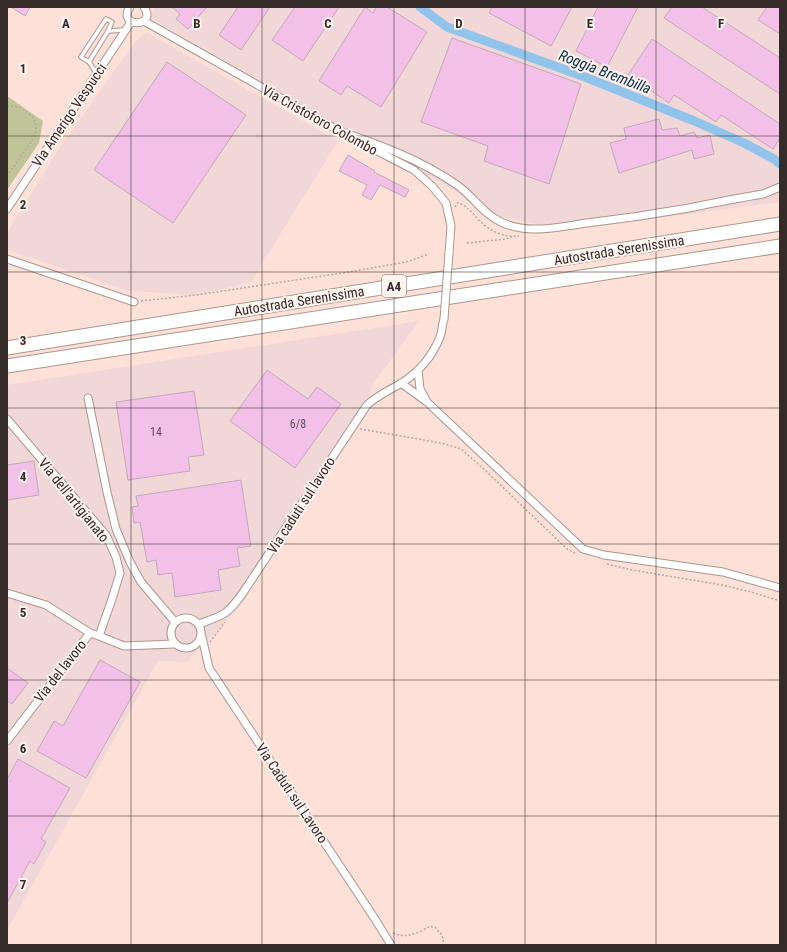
<svg xmlns="http://www.w3.org/2000/svg" width="787" height="952" font-family="'Roboto Condensed',sans-serif">
<rect width="100%" height="100%" fill="#fde1d8"/>
<!-- industrial -->
<path fill="#f2d7d9" d="M156,7H780V202L569,230L501,217L250,75L149,17Z
M146,32L338,141L251,282L196,295L129,291L7,250V233L58,150L135,42Z
M419,321L372,385L367,414L240,606L187,662L158,661L7,930V385Z"/>
<!-- green -->
<path fill="#c0c499" d="M7,96L43,121L39,143L7,190Z"/>
<g fill="none" stroke-linecap="round" stroke-linejoin="round">
<!-- canal -->
<path stroke="#92c3eb" stroke-width="9" d="M420,7L447,27L585,77L692,120L744,143L774,159L780,164"/>
</g>
<!-- building -->
<path fill="#f3c0e7" stroke="#c0abbb" d="M11,7H30L25,16Z
M172,7H207L188,29L176,19L180,14Z
M238,7H270L241,50L219,35Z
M295,7H339L303,61L272,40Z
M365,7L373,13L376,7H387L427,32L381,107L347,86L341,95L319,81Z
M492,7H572L551,46L489,13Z
M598,7H638L607,67L576,51Z
M672,7H702L780,58V94L664,18Z
M767,7H780V34L758,20Z
M452,38L581,84L549,184L484,161L488,146L421,122Z
M652,39L780,124V138L773,149L721,115L716,122L674,95L669,103L628,75Z
M167,62L246,115L173,223L94,170Z
M659,119L662,130L677,128L680,136L694,132L697,138L710,135L714,154L694,159L692,150L619,173L610,143L626,139L624,128Z
M348,155L375,171L374,172L409,190L405,197L380,185L371,200L362,195L367,185L339,171Z
M267,370L308,399L317,387L341,404L295,468L230,421Z
M194,391L204,455L188,457L190,471L128,480L116,402Z
M34,461L39,495L7,500V465Z
M241,480L251,546L237,548L240,566L218,570L221,590L175,597L172,573L158,575L156,560L147,562L140,522L134,523L132,507L138,506L136,496Z
M100,660L140,682L86,778L37,751L54,721L63,726Z
M7,668L28,683L12,704L7,701Z
M18,759L70,788L41,839L46,842L34,864L30,861L7,903V779Z"/>
<g fill="none" stroke-linecap="round" stroke-linejoin="round">
<!-- lane casing -->
<g stroke="#ae958c" stroke-width="5.5">
<path id="lane" d="M89,62L81,57L106,19L112,22L108,31
M97,74L89,62L108,31L125,30"/>
</g>
<!-- street casing -->
<g stroke="#ae958c" stroke-width="9">
<path id="street" d="M130,7C116,28 158,28 144,7
M144,21L343,133
M339,131C381,145 421,160 457,185C473,196 483,214 501,222C528,235 558,227 587,223C621,219 655,214 689,208C713,203 738,198 763,194L780,187
M358,141L414,170L432,186L446,203L451,226L449,253
M7,209L131,22
M7,259L134,302
M418,370L420,389L426,400
M401,383L427,402L583,549L604,555L723,572L780,588
M88,398L107,492L116,529L130,562L141,582L175,622
M7,419L106,535L116,557L120,573L112,599L99,636
M7,593L46,605L90,633
M171 633a15 15 0 1 1 30 0a15 15 0 1 1-30 0Z
M199,624C207,621 217,618 225,613C237,604 246,588 254,576L367,405C378,395 388,391 400,384C418,373 432,357 440,337C442,332 442,325 444,319
M202,637L209,668L375,919L391,945
M7,741L90,633L99,636L124,646L174,644"/>
</g>
<!-- highway casing -->
<g stroke="#ae958c" stroke-width="15">
<path id="highway" d="M7,348L780,224
M7,366L780,246"/>
</g>
<!-- path -->
<path stroke="#bba59e" stroke-width="1.5" stroke-dasharray="2 2" stroke-linecap="butt" d="M7,106L19,107L29,114L34,119L36,125V132L33,139L7,176
M455,207L457,203H459C466,206 471,211 476,217C487,229 501,238 519,236
M467,243L506,239L512,237
M141,301L196,295L349,272L406,262L429,254
M360,429L413,438L445,444L461,449L486,471L515,499L567,549L575,553
M607,564L632,570L722,585L751,592L780,601
M210,642L225,622
M393,933C404,938 413,935 423,930C428,927 430,926 435,927L442,935L444,945"/>
<!-- lane -->
<use href="#lane" stroke="#fff" stroke-width="3.5"/>
<!-- street -->
<use href="#street" stroke="#fff" stroke-width="7"/>
<!-- highway -->
<use href="#highway" stroke="#fff" stroke-width="13"/>
<!-- street-bridge casing -->
<g stroke="#ae958c" stroke-width="9" stroke-linecap="butt">
<path id="street-bridge" d="M444,319L449,253"/>
</g>
<!-- street-bridge -->
<use href="#street-bridge" stroke="#fff" stroke-width="7"/>
</g>
<!-- grid -->
<path fill="none" stroke="#352b28" stroke-width="1" stroke-opacity="0.55" d="M131,7V945M262,7V945M394,7V945M525,7V945M656,7V945M7,136H780M7,272H780M7,408H780M7,544H780M7,680H780M7,816H780"/>
<g text-anchor="middle" stroke-width="4" stroke-linejoin="round" paint-order="stroke">
<!-- number labels -->
<g font-size="12" fill="#645058">
<text x="298" y="428">6/8</text>
<text x="156" y="436">14</text>
</g>
<!-- shield labels -->
<rect fill="#fef3ef" stroke="#716764" stroke-width="1" x="382" y="275" width="24" height="22" rx="3"/>
<g font-size="13" font-weight="bold" fill="#352b28">
<text x="394" y="291">A4</text>
</g>
<!-- street labels -->
<g font-size="14" fill="#352b28" stroke="#fef3ef">
<text transform="translate(69 115) rotate(-56)" y="5">Via Amerigo Vespucci</text>
<text transform="translate(320 120) rotate(29)" y="5">Via Cristoforo Colombo</text>
<text transform="translate(619 250) rotate(-9)" y="5">Autostrada Serenissima</text>
<text transform="translate(299 301) rotate(-9)" y="5">Autostrada Serenissima</text>
<text transform="translate(74 500) rotate(51)" y="5">Via dell'artigianato</text>
<text transform="translate(301 505) rotate(-57)" y="5">Via caduti sul lavoro</text>
<text transform="translate(60 671) rotate(-52)" y="5">Via del lavoro</text>
<text transform="translate(292 793) rotate(56)" y="5">Via Caduti sul Lavoro</text>
</g>
<!-- water labels -->
<g font-size="15" font-style="italic" fill="#062e48" stroke="#fef3ef">
<text transform="translate(605 72) rotate(21)" y="5">Roggia Brembilla</text>
</g>
</g>
<g font-size="13" text-anchor="middle" font-weight="bold" fill="#352b28" stroke="#fef3ef" stroke-width="4" stroke-linejoin="round" paint-order="stroke">
<text x="66" y="28">A</text>
<text x="197" y="28">B</text>
<text x="328" y="28">C</text>
<text x="459" y="28">D</text>
<text x="590" y="28">E</text>
<text x="721" y="28">F</text>
<text x="23" y="73">1</text>
<text x="23" y="209">2</text>
<text x="23" y="345">3</text>
<text x="23" y="481">4</text>
<text x="23" y="617">5</text>
<text x="23" y="753">6</text>
<text x="23" y="889">7</text>
</g>
<!-- border -->
<rect width="787" height="952" fill="none" stroke="#352b28" stroke-width="16"/>
</svg>
